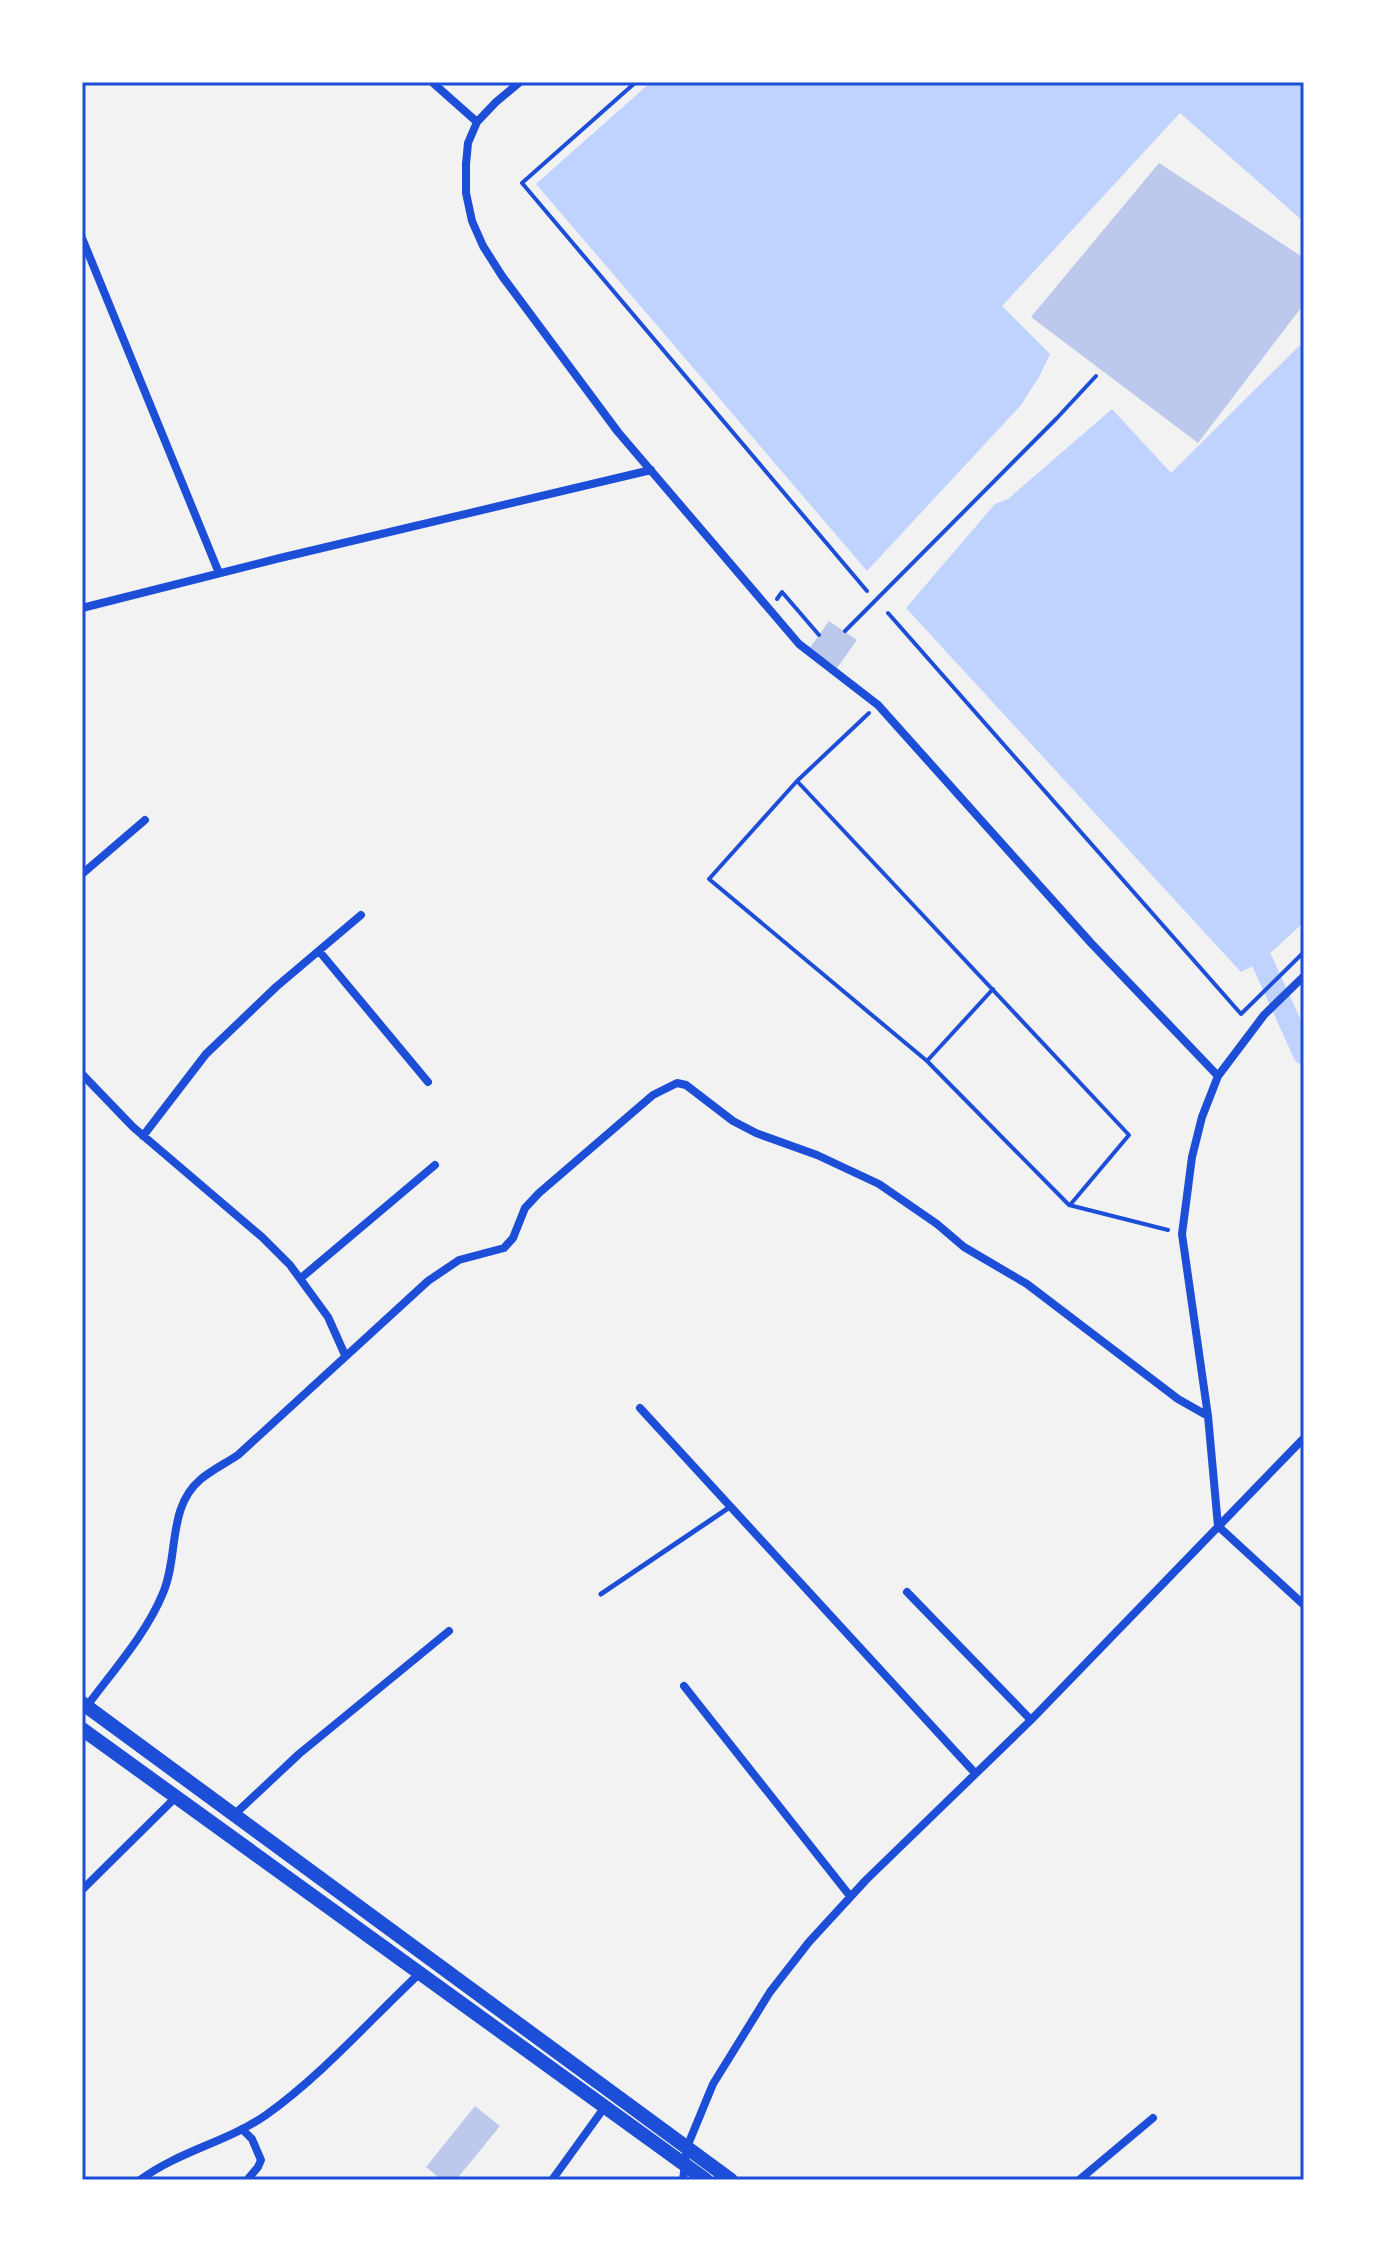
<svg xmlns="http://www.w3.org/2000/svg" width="1386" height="2262" font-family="'Fira Sans',sans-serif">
<rect width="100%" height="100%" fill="#f2f2f2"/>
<!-- water -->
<path fill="#bfd3fe" d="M651,82H1304V222L1180,113L1002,306L1050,354L1040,375L1021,405L867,571L536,184Z
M1304,341V922L1262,961L1241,972L906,608L995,504L1008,499L1112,409L1171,473Z"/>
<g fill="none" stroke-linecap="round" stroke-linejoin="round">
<!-- canal -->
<path stroke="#bfd3fe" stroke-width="22" d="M1262,961L1304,1054"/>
</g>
<!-- building -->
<path fill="#bdc9ec" d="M1159,163L1304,258V304L1198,443L1031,317Z
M829,621L857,640L837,668L809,649Z
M475,2106L500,2126L456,2180H442L426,2167Z"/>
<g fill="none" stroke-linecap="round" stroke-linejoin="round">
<!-- path -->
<path stroke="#1d4ed8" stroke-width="4" d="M636,82L522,183L867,591
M777,599L782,592L819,635
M888,613L1241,1014L1304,952
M845,631L1057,418L1096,376
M869,713L797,781L709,879L927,1061L1069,1205L1168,1230
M797,781L1129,1135L1070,1205
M927,1061L993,989"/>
<!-- service -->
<path stroke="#1d4ed8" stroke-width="5" d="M601,1594L730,1507"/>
<!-- minor -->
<path stroke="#1d4ed8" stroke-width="8" d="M432,82L477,122
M520,82L496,102L477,122L468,143L466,164V193L472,221L483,246L502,276L618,432L799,644L878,705L1091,943L1218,1076
M82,238L219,573
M82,608L280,558L651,470
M82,874L145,820
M319,951L428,1082
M1304,976L1264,1015L1218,1076L1202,1117L1192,1157L1182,1234L1208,1416L1218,1526L1304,1605
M82,1074L133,1127L262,1237L290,1265L328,1317L345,1355
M143,1136L206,1054L276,987L361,915
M301,1278L435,1165
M640,1408L975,1773
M907,1592L1031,1720
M684,1686L850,1896
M87,1706C112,1672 147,1633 163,1593C179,1556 167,1507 201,1479C212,1470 226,1463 238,1455L428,1281L459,1260L504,1248L513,1238L525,1208L539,1193L653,1095L677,1083L686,1085L733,1121L756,1133L817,1155L879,1184L937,1224L964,1247L1027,1284L1178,1399L1208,1416
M234,1815L299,1754L449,1631
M82,1890L176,1797
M242,2129L252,2139L261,2160L258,2167L247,2180
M140,2180C179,2151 227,2142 266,2115C322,2075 370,2020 420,1973
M552,2180L604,2108
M683,2180L687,2147L713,2084L770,1992L809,1942L866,1880L1031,1720L1304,1438
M1079,2180L1153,2118"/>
<!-- primary -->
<path stroke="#1d4ed8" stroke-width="14" d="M82,1703L731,2180
M82,1729L706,2180"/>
</g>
<!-- border -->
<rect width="1386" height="2262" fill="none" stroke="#ffffff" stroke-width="168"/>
<rect x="84" y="84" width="1218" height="2094" fill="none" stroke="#1d4ed8" stroke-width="3"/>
</svg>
